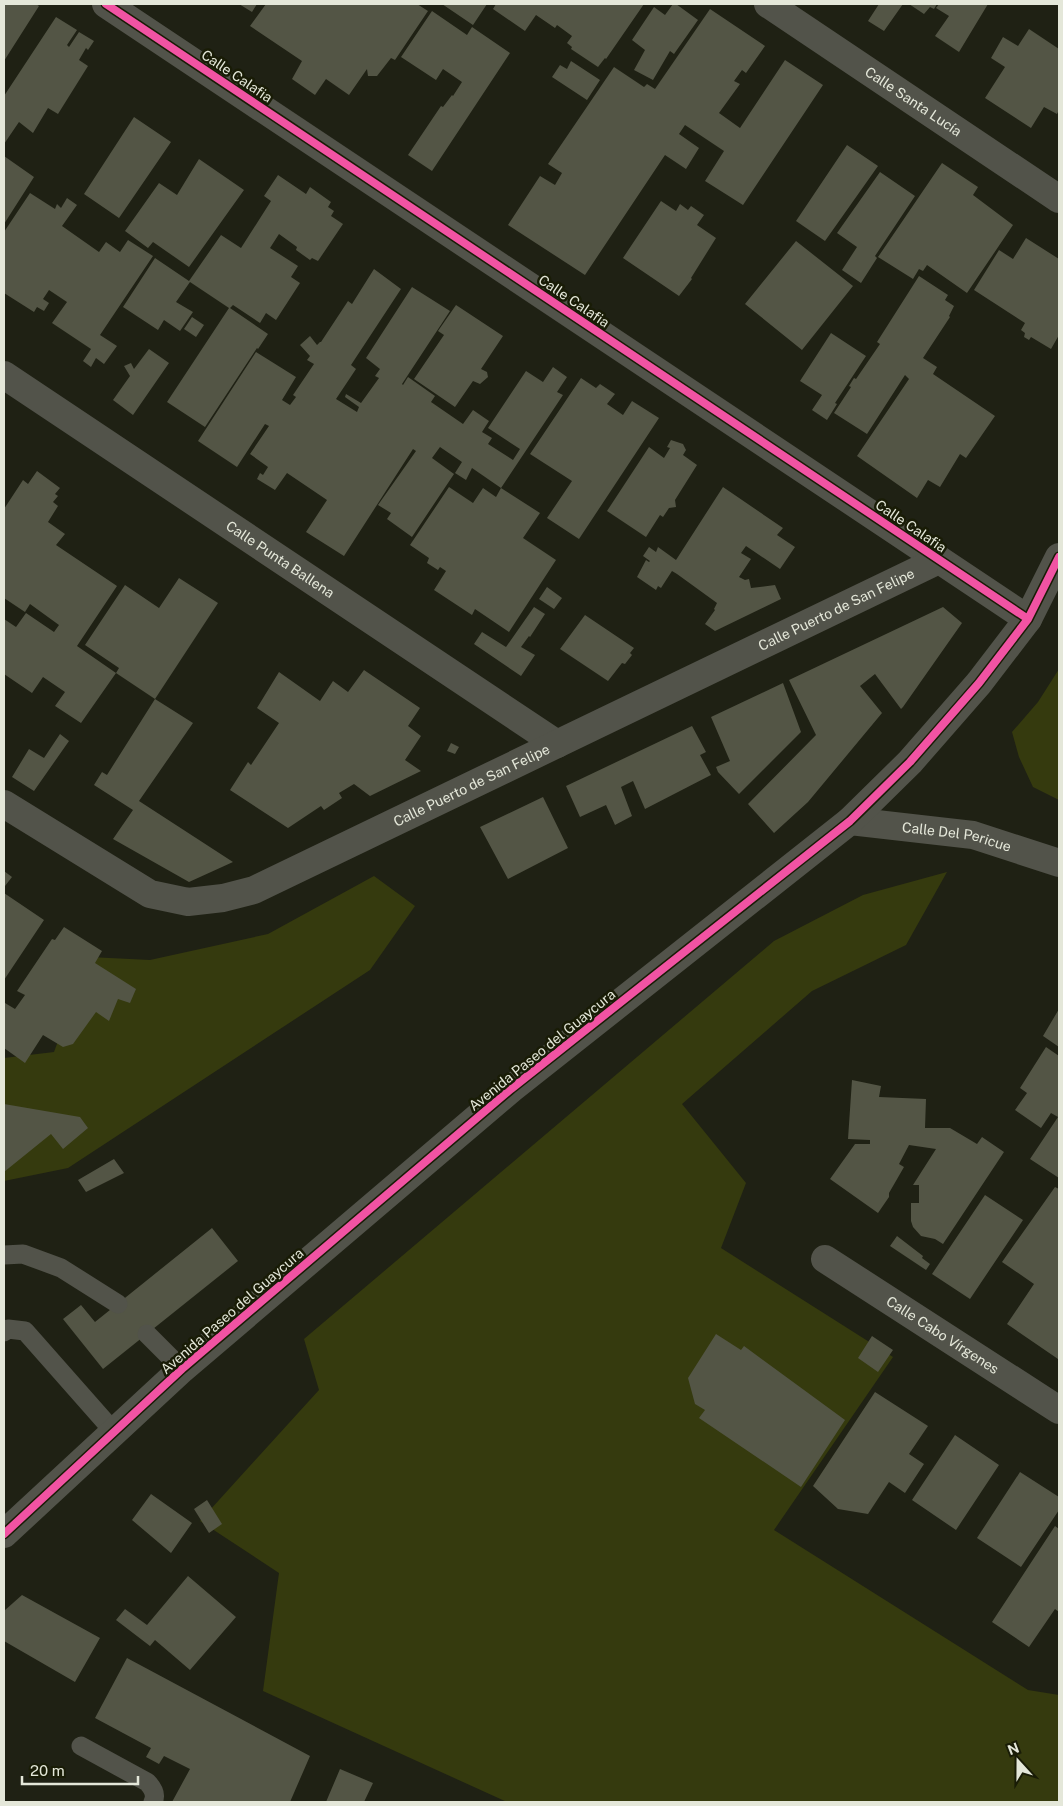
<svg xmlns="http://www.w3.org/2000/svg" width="1063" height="1806" font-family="'Public Sans',sans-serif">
<rect width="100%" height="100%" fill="#1f2114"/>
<!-- green -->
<path fill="#353a0e" d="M1059,669V800L1033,787L1019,757L1012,732L1038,702Z
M947,872L906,945L812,991L682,1104L746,1183L721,1248L893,1357L774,1530L1028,1690L1059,1695V1802H507L263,1691L279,1573L200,1521L319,1390L304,1339L774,941L863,895Z
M374,876L415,906L370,970L68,1168L4,1181V1058L54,1052L89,957L150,960L268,934Z"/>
<!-- building -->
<path fill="#535545" d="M4,4H36L39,6L4,61Z
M239,4H257L252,12Z
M266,4H417L428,11L395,60L391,58L377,76H368L367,69L349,95L326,79L315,95L292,79L302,61L250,26Z
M442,4H487L473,25Z
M496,4H644L606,59L605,58L598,67L571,49L572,47L567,43L572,36L557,25L555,28L536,15L525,31L493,9Z
M673,4H676L698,20L674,54L670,51L653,80L634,70L645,50L632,40L654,7L665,15Z
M879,4H903L884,31L868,21Z
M909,4H937L934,9L930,7L924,14Z
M939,4H988L959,52L935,36L949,16L936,8Z
M710,9L765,46L746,73L742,70L734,81L740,84L719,113L740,128L785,60L823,85L743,205L705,181L724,151L685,125L679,134L699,148L686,169L665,155L585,275L508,225L540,176L555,185L562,173L548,164L614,67L644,87L647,84L655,89Z
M432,11L467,35L472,27L510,53L432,171L408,155L441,106L443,107L452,95L453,96L462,82L443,69L436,80L401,57Z
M56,17L77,30L67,45L69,47L79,32L94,41L88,50L86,48L79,60L88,66L58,114L48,108L33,133L19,122L4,144V96Z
M1029,29L1059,49V110L1057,114L1044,107L1031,128L985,98L1005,67L991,58L1003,37L1018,46Z
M571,61L600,80L587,100L552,77L560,65L567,69Z
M134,117L171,142L119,218L84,194Z
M847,145L878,166L825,241L796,221Z
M4,156L34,177L4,224Z
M199,159L244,190L189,267L153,242L148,248L125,231L159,183L177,195Z
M942,163L978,187L973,195L1013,225L967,293L927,265L923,271L919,269L913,279L878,257Z
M880,172L915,196L875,256L877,258L861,283L842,270L857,247L837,233Z
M278,175L306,194L310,187L331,202L328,207L334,211L331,216L343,224L318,261L312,258L310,260L296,250L297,247L279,234L270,248L298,266L291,277L300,283L276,320L266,313L260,323L233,305L230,308L268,334L258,349L257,348L205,427L167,402L229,308L190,282L176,302L193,312L180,331L164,320L158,330L123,307L155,258L189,281L221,235L241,248L271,201L264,196Z
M30,193L55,209L57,204L61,208L67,198L77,205L62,226L99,252L106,242L120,252L128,240L153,256L100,335L117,346L104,364L96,358L91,367L83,361L91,349L52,323L67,302L49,290L43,299L49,303L44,311L37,307L34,312L4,293V232Z
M661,201L676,211L680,204L688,210L691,206L704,215L697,225L716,238L691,278L692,279L679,296L623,258Z
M1026,238L1059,259V335L1051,349L1031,337L1029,340L1024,337L1025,333L1021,330L1025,323L974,290L999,250L1013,259Z
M796,241L853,286L802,350L745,304Z
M374,269L401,289L351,365L356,369L336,399L357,412L359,407L345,397L346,394L361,403L379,378L375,376L380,369L366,358L412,287L450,311L402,384L403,385L408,377L435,396L431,402L463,424L473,410L489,421L482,432L492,438L488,444L513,460L520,449L488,428L526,371L543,382L553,367L567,377L557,392L563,395L501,488L472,468L466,480L455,473L462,462L440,447L432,458L454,474L412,537L387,519L391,513L378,505L416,451L413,449L344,556L306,532L327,500L287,473L275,490L257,479L260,473L263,475L268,467L250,454L269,426L265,424L237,467L198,441L256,352L296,377L282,400L290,405L296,397L293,395L314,364L307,360L310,356L300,345L310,336L317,345L320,342H321L348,301L352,304Z
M919,276L948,295L945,300L954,306L949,316L950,317L923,358L937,367L933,374L995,416L966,458L960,454L940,487L928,480L917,498L857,456L909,379L905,375L867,434L834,413L851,387L849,386L854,378L856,379L880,344L877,342Z
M456,305L503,336L481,369L487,372L488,377L480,384L473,381L455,407L414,379L444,335L438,331Z
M192,317L204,325L196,337L184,329Z
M831,333L866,356L835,403L837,404L827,420L812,410L822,395L800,381Z
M149,349L169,363L133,415L113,400L130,376L124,366L131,363L134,369Z
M581,378L596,388L600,384L615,394L607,404L623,415L632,401L659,418L579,539L547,518L572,481L530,454Z
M671,440L683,444L686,450L683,455L697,465L675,500L676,507L669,508L663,517L660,515L646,537L607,511L649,447L664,458L670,448L667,447Z
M37,471L60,488L55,494L58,496L53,502L58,506L48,522L65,534L56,545L117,586L77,646L116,673L81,723L55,706L65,692L43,677L32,693L4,674V619L16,627L26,613L54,632L59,625L30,604L25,612L4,598V509L23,480L28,484Z
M449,487L473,503L483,488L496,497L501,488L540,513L523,538L556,560L509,632L475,609L472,615L434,590L446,571L440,567L438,570L427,563L429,558L410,545Z
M723,487L783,528L777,535L795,547L780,569L746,546L741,553L751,559L739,577L745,580L749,579L751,588L775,585L781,599L715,631L705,624L715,610L714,609L717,603L677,574L672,571L661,588L658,586L656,590L637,577L646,560L649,562L650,561L643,556L649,547L656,552L658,547L676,560Z
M179,578L218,603L155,699L116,673L119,668L85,645L125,585L159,608Z
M547,587L562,598L554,609L539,599Z
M534,607L545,614L530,637L529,636L521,647L535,655L521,676L474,644L482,632L506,647Z
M943,607L962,623L903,707L901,709L875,674L860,686L882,713L808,802L774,833L748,804L816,735L789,680Z
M585,615L634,648L630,653L632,655L625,664L622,663L608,681L560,649Z
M364,670L420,708L408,726L421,736L405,760L421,771L370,796L354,784L339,793L342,798L324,810L321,806L288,828L230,790L248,762L251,765L279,723L257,708L279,672L320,701L333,681L348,692Z
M783,683L801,732L739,794L718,772L716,767L730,761L711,717Z
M155,699L193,723L139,801L233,862L189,882L113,839L133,810L94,785L102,772L107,775Z
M692,726L706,752L700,755L711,775L645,809L633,781L621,787L632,816L615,825L606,805L580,817L566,786Z
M60,734L69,741L34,791L12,777L29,749L44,758Z
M451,743L459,747L455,754L447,751Z
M543,797L568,848L508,879L480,827Z
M4,871L12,877L5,886L4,885Z
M4,893L44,920L4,980Z
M64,927L102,951L95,963L136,989L130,1003L118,999L109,1021L96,1012L73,1044L63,1047L43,1035L25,1063L4,1048V1005L5,1003L15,1009L25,995L17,991L52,939L55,940Z
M1059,1009V1047L1043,1036Z
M1046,1047L1059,1056V1178L1030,1159L1058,1117L1051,1113L1041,1128L1015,1110L1027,1093L1020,1088Z
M852,1080L881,1086L879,1097L926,1099L925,1128H950L977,1144L982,1137L1004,1152L943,1244L935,1239L921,1236L913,1227L911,1221V1203H919V1185H913L936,1149L909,1145L899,1164L904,1167L889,1193V1197L878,1213L830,1179L855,1144H870V1140L848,1139Z
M4,1104L80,1117L88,1128L63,1149L51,1134L4,1172Z
M114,1159L124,1173L86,1192L78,1180Z
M1055,1187L1059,1189V1357L1058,1359L1007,1324L1034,1284L1002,1262Z
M985,1195L1023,1220L970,1299L932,1274Z
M212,1228L238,1261L103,1369L63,1319L81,1305L95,1322Z
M897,1236L923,1256L922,1258L930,1264L926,1270L890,1246Z
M716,1334L741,1350L744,1346L845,1420L801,1487L699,1418L705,1410L695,1404L688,1378Z
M872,1336L893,1350L878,1372L858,1358Z
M875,1392L928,1426L909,1454L924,1464L905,1493L889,1482L868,1514L838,1509L813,1486Z
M955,1435L999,1465L956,1530L912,1500Z
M1020,1472L1059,1497V1510L1021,1567L977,1538Z
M151,1494L192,1523L171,1553L132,1520Z
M207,1500L222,1524L209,1533L194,1509Z
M1055,1526L1059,1529V1612L1055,1609L1029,1647L992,1622Z
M188,1576L236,1617L190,1670L155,1640L150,1646L116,1620L125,1609L147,1625Z
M22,1595L100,1638L75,1682L4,1641V1611Z
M127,1658L310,1756L290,1802H172L190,1769L164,1756L159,1764L146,1757L151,1748L95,1718Z
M340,1769L373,1783L364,1802H326Z"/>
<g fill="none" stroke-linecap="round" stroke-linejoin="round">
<!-- service -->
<path stroke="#52534a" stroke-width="19" d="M4,1255L23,1254L61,1268L118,1304
M4,1332L8,1329L25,1331L115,1433
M147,1334L182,1369
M81,1746L147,1782C152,1787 157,1794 153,1802"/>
<!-- minor -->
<g stroke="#52534a" stroke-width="28">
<path d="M106,4L1028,619"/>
<path id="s1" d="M768,4L1059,199"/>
<path id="s2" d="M4,375L557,744"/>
<path id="s3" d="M4,804L150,894L188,902L223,898L254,890L939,560"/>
<path id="s4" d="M850,821L973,835L1059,863"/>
<path id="s5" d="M825,1259L1059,1410"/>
</g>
<!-- tertiary -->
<path stroke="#52534a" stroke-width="28" d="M4,1534L182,1369L511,1089L850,821L910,762L979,683L1028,619L1059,557"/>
<!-- cycleway casing -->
<g stroke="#191c06" stroke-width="11">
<path id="cycleway" d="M106,4L1028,619
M4,1534L182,1369L511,1089L850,821L910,762L979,683L1028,619L1059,557"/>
</g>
<!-- cycleway -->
<use href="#cycleway" stroke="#f153a3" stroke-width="8"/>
</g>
<g text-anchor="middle" stroke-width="5" stroke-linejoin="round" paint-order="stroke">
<!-- street labels -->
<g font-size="14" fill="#e4e7d9" stroke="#191c06">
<text transform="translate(237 76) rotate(34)" y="5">Calle Calafia</text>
<text dy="5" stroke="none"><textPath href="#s1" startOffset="175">Calle Santa Lucía</textPath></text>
<text transform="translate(574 301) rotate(34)" y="5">Calle Calafia</text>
<text transform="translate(911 526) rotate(34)" y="5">Calle Calafia</text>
<text dy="5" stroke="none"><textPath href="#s2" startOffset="332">Calle Punta Ballena</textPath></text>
<text dy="5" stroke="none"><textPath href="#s3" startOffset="924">Calle Puerto de San Felipe</textPath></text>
<text dy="5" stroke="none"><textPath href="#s3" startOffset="519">Calle Puerto de San Felipe</textPath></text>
<text dy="5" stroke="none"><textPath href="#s4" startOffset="108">Calle Del Pericue</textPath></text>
<text transform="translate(542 1050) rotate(-39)" y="5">Avenida Paseo del Guaycura</text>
<text transform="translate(232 1311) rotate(-41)" y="5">Avenida Paseo del Guaycura</text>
<text dy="5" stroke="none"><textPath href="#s5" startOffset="140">Calle Cabo Vírgenes</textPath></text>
</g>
</g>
<!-- border -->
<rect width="1063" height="1806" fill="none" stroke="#e4e7d9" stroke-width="10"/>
<!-- north arrow -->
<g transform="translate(1018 1761) rotate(339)" stroke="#191c06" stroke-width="4" paint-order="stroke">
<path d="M0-4L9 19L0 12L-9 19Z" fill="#e4e7d9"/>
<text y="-8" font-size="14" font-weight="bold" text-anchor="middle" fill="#e4e7d9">N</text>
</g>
<!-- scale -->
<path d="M22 1776v8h116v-8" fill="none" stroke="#e4e7d9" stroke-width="2.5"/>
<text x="30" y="1776" font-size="15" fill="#e4e7d9" stroke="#191c06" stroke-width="4" paint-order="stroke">20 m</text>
</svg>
